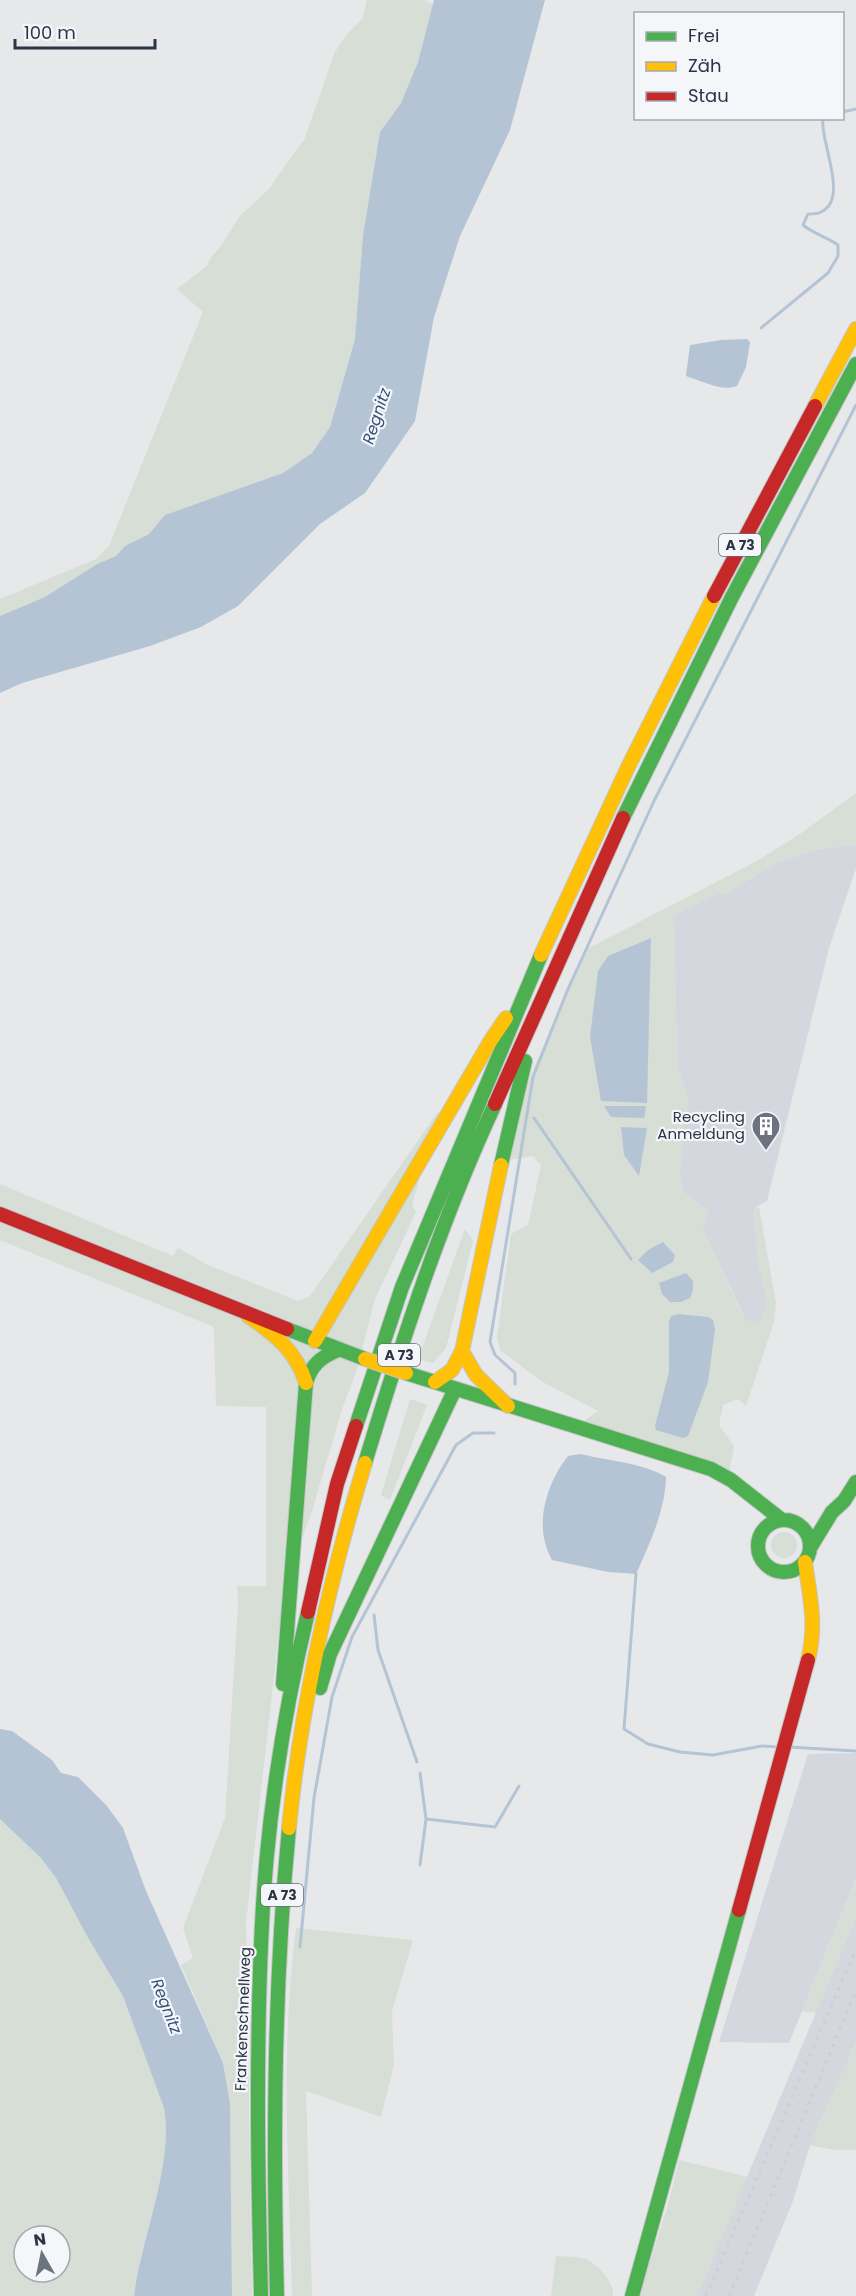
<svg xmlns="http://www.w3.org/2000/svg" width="856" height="2296" font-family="Poppins,sans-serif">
<rect width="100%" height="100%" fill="#e6e8ea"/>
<!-- built -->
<path fill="#d4d7dd" d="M856,844V868L829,948L767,1201L754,1208L758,1261L767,1299L765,1311L760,1322L746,1321L702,1228L709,1211L684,1193L679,1175L688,1099L677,1063L674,915L719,892L722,895L779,862L819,849Z
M856,1753V1879L789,2043L719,2042L808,1754Z
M856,1917V2042L810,2145L793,2201L754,2296H697Z"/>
<!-- green -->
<path fill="#d6ded6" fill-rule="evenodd" d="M367,0H424L433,4L418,62L401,103L380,132L363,235L355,339L330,427L312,453L283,473L165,515L149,534L125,546L116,556L97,564L45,597L0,616V599L96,559L109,546L203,312L177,289L208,265L209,260L221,246L240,216L269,189L291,157L304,140L335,52L347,34L362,19Z
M856,793V844L819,849L779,862L722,895L719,892L674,915L677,1063L688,1099L679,1175L684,1193L709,1211L702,1228L740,1310L747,1321L760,1322L765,1311L767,1299L758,1261L754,1208L759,1207L776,1303L774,1322L746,1406L738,1399L723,1405L719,1425L734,1446L729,1473L584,1421L598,1411L541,1381L500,1350L497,1337L511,1234L528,1225L541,1165L533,1156L509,1160L518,1109L534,1068L585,950L755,862L800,834Z
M439,1110L412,1205L416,1212L375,1299L357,1370L342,1409L312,1511L284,1588L246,1922L252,2296H232L230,2103L223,2063L181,1965L193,1958L183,1928L225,1818L238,1605L237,1586H266V1407L216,1406L214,1327L0,1240V1184L173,1256L178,1248L208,1265L298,1301L310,1296Z
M465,1229L473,1241L446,1348L433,1363L418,1359Z
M410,1399L427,1405L390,1500L381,1495Z
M771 1545a13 13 0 1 1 26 0a13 13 0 1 1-26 0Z
M0,1819L41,1858L56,1878L87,1936L123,1996L164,2108C174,2165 141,2238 134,2296H0ZM24,2236H60V2272H24Z
M856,1880V1917L816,2013L802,2011Z
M296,1928L413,1940L392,2011L394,2065L381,2117L306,2091L312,2296H292C289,2174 280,2050 296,1928Z
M856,2042V2150H834L810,2145Z
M679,2160L748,2177L697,2296H639L668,2205Z
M556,2256C565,2257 577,2256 585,2259C597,2263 615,2283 613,2296H551Z"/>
<!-- water -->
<path fill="#b4c4d5" d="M434,0H545L510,130L460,236L434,317L415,421L365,493L320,524L238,606L201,627L150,646L22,683L0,693V616L45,597L97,564L116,556L125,546L149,534L165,515L283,473L312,453L330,427L355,339L363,235L380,132L401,103L418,62Z
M747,339L750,342L746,367L737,386C722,392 702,381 686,376L690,345L721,340Z
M651,938L647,1103L601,1101L590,1037L598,971L608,956Z
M604,1106H646L644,1118L611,1117Z
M621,1127L647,1128L639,1176L624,1155Z
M663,1242L675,1255L673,1262L652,1273L638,1260L648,1250Z
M686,1273L693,1281V1290L690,1298L681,1302H670L662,1294L659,1283Z
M678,1314L708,1317L713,1320L715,1329L708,1382L688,1436L683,1438L656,1430L655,1426L669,1372V1321L671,1316Z
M581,1454C608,1461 641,1462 666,1477C665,1511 650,1543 636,1574L608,1572L552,1560C533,1527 546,1484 568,1456Z
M0,1729L12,1731L52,1760L61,1773L78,1777L107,1806L123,1828L146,1891L223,2063L230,2103L232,2296H134C141,2238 174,2165 164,2108L123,1996L87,1936L56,1878L41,1858L0,1819Z"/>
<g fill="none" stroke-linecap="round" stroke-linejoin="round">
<!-- stream -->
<path stroke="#b4c4d5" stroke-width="3" d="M842,112L856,109
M761,328L828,273L838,256V245C827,237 814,234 803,225L808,214C812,214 818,214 821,212C850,199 819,140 823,118
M534,1118L631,1259
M515,1384V1373L495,1355L490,1342L533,1077L568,989L654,801L856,405
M636,1574L624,1729L648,1744L680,1752L713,1755L762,1746L779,1747
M374,1615L378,1650L417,1762
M789,1747L856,1751
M420,1773L426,1819L495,1827L519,1786
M420,1865L426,1819
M300,1947L314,1798L332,1697L352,1637L456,1445L473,1433H494"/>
<!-- fast casing -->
<g stroke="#c4c6c8" stroke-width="16">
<path id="fast" d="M623,818L732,597L856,364
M501,1165L525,1061
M287,1329L365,1359
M406,1373L711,1469L731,1480L782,1520
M356,1426L402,1287L541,955
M365,1463C402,1341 441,1220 495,1104
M758 1546a26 26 0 1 1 52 0a26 26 0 1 1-52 0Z
M810,1548L832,1512L844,1501L856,1482
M283,1684L306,1383C311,1365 321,1357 338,1350
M320,1688L330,1654L455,1389
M261,2296C258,2179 256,2062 261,1945C265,1834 282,1720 308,1612
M277,2296C273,2139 274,1984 289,1828
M632,2296L739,1910"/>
</g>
<!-- slow casing -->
<g stroke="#c4c6c8" stroke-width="16">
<path id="slow" d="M815,406L856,329
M541,955L629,765L714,596
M248,1316C275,1334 296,1351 306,1383
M315,1341L491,1040L506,1018
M462,1351L476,1375L508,1406
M435,1382L452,1370L462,1351L501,1165
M805,1562C810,1597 817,1625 808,1660
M289,1828C301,1704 329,1582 365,1463"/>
</g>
<!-- jam casing -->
<g stroke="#c4c6c8" stroke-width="16">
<path id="jam" d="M714,596L815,406
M495,1104L623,818
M0,1214L287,1329
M308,1612L337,1484L356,1426
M739,1910L808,1660"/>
</g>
<!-- fast -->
<use href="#fast" stroke="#4caf50" stroke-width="14"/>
<!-- slow -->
<use href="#slow" stroke="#ffc107" stroke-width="14"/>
<!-- jam -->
<use href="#jam" stroke="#c62828" stroke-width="14"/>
<!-- rail -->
<path stroke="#cecfd2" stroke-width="3" stroke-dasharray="3 6" stroke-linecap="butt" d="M706,2296L856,1949
M729,2296L856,1990"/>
<!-- slow-bridge casing -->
<g stroke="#c4c6c8" stroke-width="16" stroke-linecap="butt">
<path id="slow-bridge" d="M365,1359L406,1373"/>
</g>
<!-- slow-bridge -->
<use href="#slow-bridge" stroke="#ffc107" stroke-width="14"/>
</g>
<!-- icons -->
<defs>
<g id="building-pin" transform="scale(1.5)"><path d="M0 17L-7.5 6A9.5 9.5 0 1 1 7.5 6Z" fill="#6c737f" stroke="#f4f6f9"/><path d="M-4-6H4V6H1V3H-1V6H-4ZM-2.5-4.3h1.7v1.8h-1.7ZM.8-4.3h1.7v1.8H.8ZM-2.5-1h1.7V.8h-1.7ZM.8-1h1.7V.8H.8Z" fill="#fff"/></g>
</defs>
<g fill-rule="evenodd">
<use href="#building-pin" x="766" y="1126"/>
</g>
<g text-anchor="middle" stroke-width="4.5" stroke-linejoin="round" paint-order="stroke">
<!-- shield labels -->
<g fill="#f4f6f9" stroke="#676e7b" stroke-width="1.5">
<rect x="719" y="534" width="42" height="22" rx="4.5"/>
<rect x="378" y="1344" width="42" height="22" rx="4.5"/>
<rect x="261" y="1884" width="42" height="22" rx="4.5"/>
</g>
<g font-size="14" font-weight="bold" fill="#2b3445">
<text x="740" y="550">A 73</text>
<text x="399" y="1360">A 73</text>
<text x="282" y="1900">A 73</text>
</g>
<!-- poi labels -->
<g font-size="15" fill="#2b3445" stroke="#f4f6f9" text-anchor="end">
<text x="745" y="1122">Recycling<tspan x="745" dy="17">Anmeldung</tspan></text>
</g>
<!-- street labels -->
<g font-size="15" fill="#2b3445" stroke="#f4f6f9">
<text transform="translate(243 2019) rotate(-88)" y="5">Frankenschnellweg</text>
</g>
<!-- water labels -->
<g font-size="16" font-style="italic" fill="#34527a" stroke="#f4f6f9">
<text transform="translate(376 416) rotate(-72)" y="6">Regnitz</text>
<text transform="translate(167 2006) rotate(69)" y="6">Regnitz</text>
</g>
</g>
<!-- legend -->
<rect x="634" y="12" width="210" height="108" fill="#f4f6f9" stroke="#a4a8b1" stroke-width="1.5"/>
<rect x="646" y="32" width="30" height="9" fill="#4caf50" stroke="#a4a8b1" stroke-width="1.5"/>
<text x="688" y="42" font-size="18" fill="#2b3445">Frei</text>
<rect x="646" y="62" width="30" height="9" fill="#ffc107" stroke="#a4a8b1" stroke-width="1.5"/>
<text x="688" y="72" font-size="18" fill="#2b3445">Zäh</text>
<rect x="646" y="92" width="30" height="9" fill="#c62828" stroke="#a4a8b1" stroke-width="1.5"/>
<text x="688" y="102" font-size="18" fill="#2b3445">Stau</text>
<!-- north arrow -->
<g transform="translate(42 2254) rotate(351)"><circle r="28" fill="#f4f6f9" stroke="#a4a8b1" stroke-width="1.5"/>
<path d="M0-4.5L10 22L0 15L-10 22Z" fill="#6c737f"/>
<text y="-9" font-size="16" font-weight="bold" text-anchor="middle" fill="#2b3445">N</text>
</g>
<!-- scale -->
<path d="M15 39v9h140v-9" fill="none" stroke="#2b3445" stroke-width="3"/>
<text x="24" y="39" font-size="18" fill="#2b3445" stroke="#f4f6f9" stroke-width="4.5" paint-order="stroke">100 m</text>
</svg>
